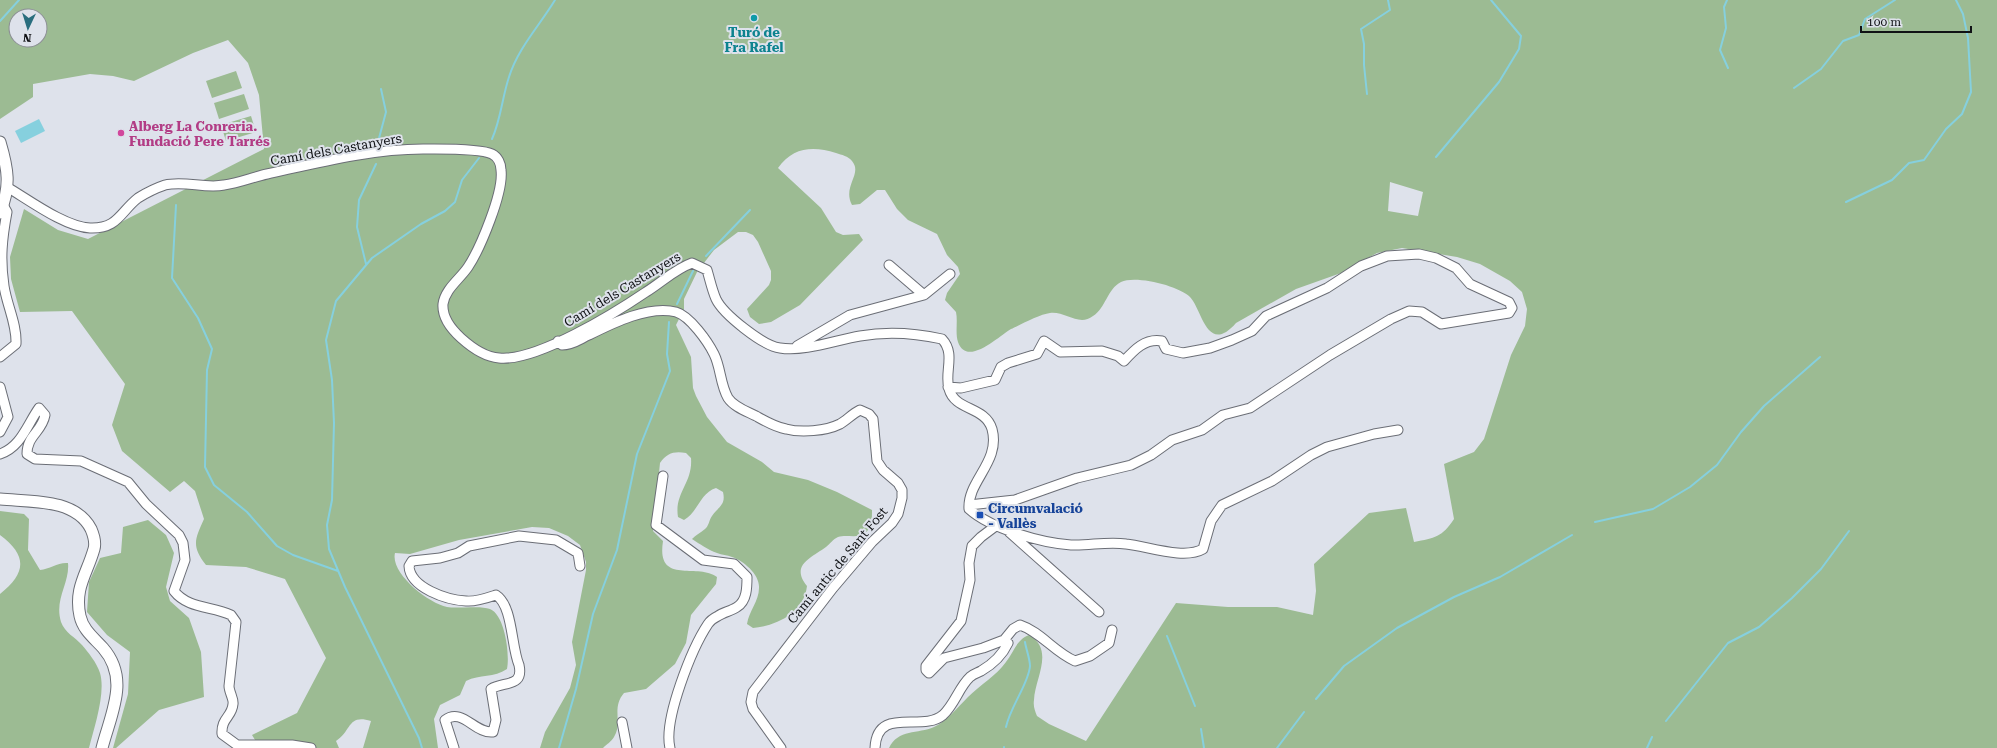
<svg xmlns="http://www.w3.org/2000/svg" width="1997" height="748" font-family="'Roboto Serif',serif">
<rect width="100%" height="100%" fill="#dee2eb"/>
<!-- green -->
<path fill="#9cbb93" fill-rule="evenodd" d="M0,0H1997V748H889C898,729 918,734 934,727C947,721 958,707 968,697C980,685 996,676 1006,662C1014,652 1016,640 1029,635C1055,650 1035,678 1034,700C1033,706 1035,711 1037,716L1049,724L1086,741L1176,603L1228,607H1277L1313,615L1316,591L1314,564L1369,513L1406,508L1414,542C1435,538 1442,537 1454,519L1444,464L1474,452L1484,439L1511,355L1525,326L1527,309L1522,292L1510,281L1480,264L1457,257L1402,248L1377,253L1341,273L1296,289L1236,323C1207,356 1202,309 1190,297C1179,286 1136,275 1121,282C1107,289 1106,308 1093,316C1079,327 1065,311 1050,313C1040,314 1020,325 1011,329C1000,335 967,368 958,342C955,333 958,321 956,312L945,300L947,293L960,274L958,267L947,255L937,234L908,220L897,209L885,190H877L860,204L852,205C842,186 863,174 852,161C848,156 842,155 836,153C813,146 793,147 778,168L821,208L836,232L843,235L859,234L863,240L800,305L771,322L759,324L750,317L747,309L769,285L771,280V271L758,242L753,235L746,232H738L714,250L697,272L684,299V309L676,325L691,357L693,388L696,396L707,417L727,442L762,462L774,472L808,480L837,492L872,510C872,518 872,528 865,533C857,539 847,534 838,537C833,539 830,544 826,547C811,558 790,565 807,586C804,613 776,626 753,628L747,624C749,611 759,601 759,588C760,575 744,561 732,557C727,555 722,555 717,553C708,550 700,544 692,539C696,535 700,533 705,529C709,526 709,520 712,516C719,506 726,505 723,492L716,488C700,493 698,512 684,520L678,517C674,493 693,483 691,458L686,453C674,451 667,453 660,463L653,531L663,541C656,586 697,562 717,577L716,584L691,615L686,643L675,664L646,689L624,693C611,708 623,723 614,737C611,742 607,744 603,748H540L545,732L570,688L576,665L572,642L586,570V562L580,545L568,536L549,528L532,527L459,540L410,554L395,553C390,573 428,603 447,607C458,609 480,605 490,609C505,615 510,655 507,669C494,678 480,674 466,681L460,695L440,705L434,719L438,748H363L371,721C347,714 352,731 336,741L339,748H260L252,735L297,713L326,658L285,579L246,567L206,565C191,546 195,539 204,519L195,491L184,481L170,492L122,451L112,425L125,384L72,311L20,312L11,279L10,257L24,209L58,230L88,239L264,149L259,95L248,63L228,40L193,53L134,81L113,76L90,74L33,84V97L0,119ZM16,16H40V40H16ZM1390,182L1423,192L1418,216L1388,211Z
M236,71L242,88L212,98L206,81Z
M244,94L249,109L219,119L214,103Z
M251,116L256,132L226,141L221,125Z
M0,511L24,514L29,519L28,550L40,570C50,569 58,562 68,563C70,583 54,599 61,622C65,633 75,637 82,645C88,652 97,663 100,673C106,693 94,728 89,748H0V594C26,573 28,556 0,535Z
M148,520L166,535L174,553L166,587L170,601L189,618L201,652L204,697L159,710L116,748H113L128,694L130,652L107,635L87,612L89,582L100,558L121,553L123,527Z"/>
<!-- water -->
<path fill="#86d0de" d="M39,119L45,131L21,143L15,131Z"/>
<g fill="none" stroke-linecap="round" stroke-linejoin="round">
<!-- stream -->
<path stroke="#86d0de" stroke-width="2" d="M1727,0L1724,7L1726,28L1720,50L1728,68
M0,21L19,0
M1794,88L1821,69L1843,41L1859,35L1865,19L1895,0
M1367,94L1364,65V44L1361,29L1390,10L1388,0
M492,139C501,119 502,98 509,77C518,48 540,25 555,0
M378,142L386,112L381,89
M1436,157L1499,82L1519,49L1521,36L1491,0
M1846,202L1892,180L1909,163L1924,160L1946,129L1962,114L1971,92L1968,38L1963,14L1956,0
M176,205L172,278L198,318L212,349L207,370L205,467L214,485L247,512L277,546L293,555L338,571
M706,256L750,210
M366,264L357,227L359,200L376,164
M677,304L693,271
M1595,522L1653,509L1690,487L1717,465L1741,432L1764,406L1820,357
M1167,636L1195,706
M1316,699L1344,666L1397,628L1454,597L1500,577L1572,535
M1666,721L1728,643L1759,627L1792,598L1821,569L1849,531
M1006,727C1010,707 1029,683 1030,666C1030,659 1026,649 1025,642
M1201,729L1204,748
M422,748L419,738L345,587L329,549L327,525L332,500L334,423L332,380L326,340L336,301L372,258L421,224L445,211L455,202L462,180L479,158
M559,748L576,689L593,614L617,550L637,454L670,371L667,354L669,322
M1004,748V747
M1277,748L1304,712
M1647,748L1652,737"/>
<!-- minor casing -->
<g stroke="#6b6e76" stroke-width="11">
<path id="minor" d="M7,187C29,200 65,227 90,228C118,229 120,212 138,198C146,193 156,188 165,185C184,180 205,189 224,185C239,183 253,177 267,174C317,163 371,149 423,149C437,149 480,148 492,154C498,157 501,164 501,170C504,192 480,249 468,267C460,279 445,289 443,304C442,317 451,329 461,338C471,347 484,357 499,358C536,362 615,313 646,292C662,282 675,269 692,263L707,270C710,280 712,290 716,299C723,314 763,346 780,348C804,352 836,340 860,336C887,331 915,333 942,339C956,354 944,372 949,389C955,411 985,406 992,429C1001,462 967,481 969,509C991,529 1042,543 1071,545C1089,546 1107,541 1126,544C1147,546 1184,560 1203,549L1211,521L1222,505L1272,481L1311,455L1327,447L1374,434L1398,430
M889,265L924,295
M558,341L562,345C573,345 580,339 589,335C613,323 649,305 676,312C690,316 708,342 714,354C721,368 720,384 728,398C734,407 746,411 756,416C765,421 775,427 786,429C801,433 826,431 840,424C847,420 852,414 860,410L869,414L873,419L877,461L883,470L898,483L902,490V498L898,514L892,523L872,542L833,588L753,692L751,702L753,709L781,748
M797,346L850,315L924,295L950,274
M0,357L16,344C17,324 7,306 4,286C0,259 2,239 7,212L3,205
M0,387L8,417L0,432
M948,387L961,388L995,380L1001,367L1008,363L1037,354L1044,341L1060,352L1102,351L1118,356L1124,361C1134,350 1145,338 1162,341L1166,349L1183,353L1210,348L1232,340L1252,331L1266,316L1327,288L1361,266L1387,256L1419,254L1436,258L1456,268L1470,284L1509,302L1512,308L1509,313L1441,324L1422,312L1409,311L1391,319L1330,355L1250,408L1223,415L1202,430L1172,440L1151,455L1131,465L1077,478L1015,500L969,505
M0,454C21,447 27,425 39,408L45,415C42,432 27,435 27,454L35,459L81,461L128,482L146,504L179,535L183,543L185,560L174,591C188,609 212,606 231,615L236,622L229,686C229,692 234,699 233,704C232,717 221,718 222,734L237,745H292L311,748
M663,476L656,525L703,560L734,564L747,577C747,587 747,601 737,607C731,611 724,612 718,616C714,618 710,621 708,624C692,648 663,720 670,748
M1009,532L1099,612
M1004,640L1013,629L1020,625C1041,632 1054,652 1075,661L1090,656L1109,643L1112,630
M622,722L627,748
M454,748L445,720C462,707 475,734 493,732L496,720L491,689C503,681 524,688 519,665C511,646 513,606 496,595C487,598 476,602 466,601C447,600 410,588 409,566L412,561L440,558L458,553L469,546L519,536L556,540L578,553L580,566
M875,748C877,705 922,733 943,715C955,704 959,687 970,677C973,674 977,673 981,671C993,664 1002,656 1008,643L1004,640L983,648L944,658L929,673L926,670V666L961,621L970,580L969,563L972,546L981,537L997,525"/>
</g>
<!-- tertiary casing -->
<g stroke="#6b6e76" stroke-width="13">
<path id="tertiary" d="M0,142C8,169 11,186 0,213
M0,499C30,502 75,498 91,529C94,536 96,542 94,549C87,574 74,588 80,616C83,630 94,638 103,648C130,679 111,713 102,748"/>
</g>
<!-- minor -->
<use href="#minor" stroke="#fff" stroke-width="9"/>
<!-- tertiary -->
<use href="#tertiary" stroke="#fff" stroke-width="11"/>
</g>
<!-- markers -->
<circle fill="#0f9aa8" stroke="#dee2eb" stroke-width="1.5" cx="754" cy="18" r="4"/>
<circle fill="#d1479c" stroke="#dee2eb" stroke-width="1.5" cx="121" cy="133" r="4"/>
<rect fill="#1a4fb4" stroke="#dee2eb" stroke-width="1.5" x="976" y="511" width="8" height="8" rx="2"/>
<g text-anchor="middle" stroke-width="4" stroke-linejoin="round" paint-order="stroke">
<!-- culture labels -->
<g font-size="13" font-weight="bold" fill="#0d838f" stroke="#dee2eb">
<text x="754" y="37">Turó de<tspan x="754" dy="15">Fra Rafel</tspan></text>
</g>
<!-- hotel labels -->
<g font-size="13" font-weight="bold" fill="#b23c85" stroke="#dee2eb" text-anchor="start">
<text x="129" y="131">Alberg La Conreria.<tspan x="129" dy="15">Fundació Pere Tarrés</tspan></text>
</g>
<!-- street labels -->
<g font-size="13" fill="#101215" stroke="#dee2eb">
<text transform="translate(336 149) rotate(-10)" y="5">Camí dels Castanyers</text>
<text transform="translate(622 289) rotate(-31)" y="5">Camí dels Castanyers</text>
<text transform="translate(837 565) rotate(-50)" y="5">Camí antic de Sant Fost</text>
</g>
<!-- transit labels -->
<g font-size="13" font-weight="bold" fill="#164399" stroke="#dee2eb" text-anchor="start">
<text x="988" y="513">Circumvalació<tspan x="988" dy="15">- Vallès</tspan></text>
</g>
</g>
<!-- north arrow -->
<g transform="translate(28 28) rotate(184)"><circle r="19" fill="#dee2eb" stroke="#8c8f95"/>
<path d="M0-3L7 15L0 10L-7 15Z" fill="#296e7e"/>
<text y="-6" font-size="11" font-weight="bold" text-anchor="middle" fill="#101215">N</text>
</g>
<!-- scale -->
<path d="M1861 26v6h110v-6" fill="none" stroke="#101215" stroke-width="2"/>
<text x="1867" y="26" font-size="12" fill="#101215" stroke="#dee2eb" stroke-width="3" paint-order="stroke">100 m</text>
</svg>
